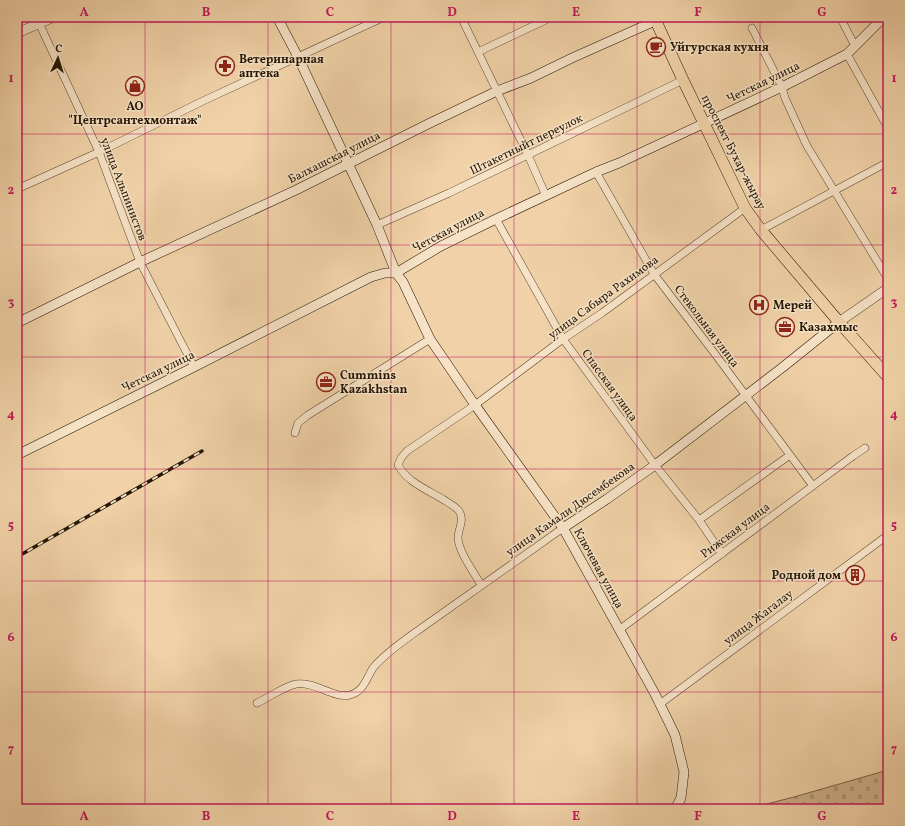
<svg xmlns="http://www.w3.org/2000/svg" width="905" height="826" font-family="Vollkorn,serif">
<defs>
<pattern id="cemetery-stones" width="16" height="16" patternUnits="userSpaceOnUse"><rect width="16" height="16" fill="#ceb28c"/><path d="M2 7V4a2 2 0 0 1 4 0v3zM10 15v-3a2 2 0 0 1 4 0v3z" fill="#b19877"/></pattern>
</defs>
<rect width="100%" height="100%" fill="#f1d2a8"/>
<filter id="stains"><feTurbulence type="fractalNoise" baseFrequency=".005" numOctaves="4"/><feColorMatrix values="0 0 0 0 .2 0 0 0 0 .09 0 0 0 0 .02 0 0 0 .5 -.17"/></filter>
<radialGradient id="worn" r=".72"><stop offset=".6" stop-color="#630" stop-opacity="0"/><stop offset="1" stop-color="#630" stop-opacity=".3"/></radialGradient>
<!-- cemetery -->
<path fill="url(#cemetery-stones)" stroke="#7a6448" d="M888,770V809H747L794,797Z"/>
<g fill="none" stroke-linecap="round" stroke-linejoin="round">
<!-- street casing -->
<g stroke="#58452e" stroke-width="8">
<path id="street" d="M35,17L39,23L99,152L140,262L194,367
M461,17L528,155L546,196
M840,17L855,46
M752,28L782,87L785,98L807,146L888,279
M478,52L552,17
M847,54L888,128
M596,172L654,274L715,354L813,486
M17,189L99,152L205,100L384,17
M496,219L563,339L655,465L699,520L722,554
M377,225L449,193L683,80
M761,230L888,162
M295,433L298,423L308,415L430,339
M699,520L790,455
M481,585C474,572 459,553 458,538C458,529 465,520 459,511C455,506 449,503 444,500C428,490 407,482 398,465L401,458L407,451L475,405L563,339L602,313L745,208
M619,630L853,456L865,448
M257,703C270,697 283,687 296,684C314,681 334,699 350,695C364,691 366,679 373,668C384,654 406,639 420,629L563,528
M660,704L888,535"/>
</g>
<!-- secondary casing -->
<g stroke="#251605" stroke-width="10">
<path id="secondary" d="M277,17L298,57L377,225L396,273L403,282L430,339L475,405L563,528L655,694L675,735L684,772L681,798L675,809
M17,33L54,17
M17,323L140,262L296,190L428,124L497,91L531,78L572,58L664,17
M17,455L194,367L371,277L385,273H396L441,246L496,219L596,172L619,163L782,87L847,54L884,17
M563,528L607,499L655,465L783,367L839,322L888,288"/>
</g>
<!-- primary casing -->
<g stroke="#251605" stroke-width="12">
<path id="primary" d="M654,17L683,80L745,208L761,230L839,322L888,377"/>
</g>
<!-- street -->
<use href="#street" stroke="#f6e2c6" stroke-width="7"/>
<!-- secondary -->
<use href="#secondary" stroke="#f6e2c6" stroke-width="9"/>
<!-- primary -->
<use href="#primary" stroke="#f1d2a8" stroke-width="11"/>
<!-- rail casing -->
<g stroke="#251605" stroke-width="3.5">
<path id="rail" d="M17,557L202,451"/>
</g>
<!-- rail -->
<use href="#rail" stroke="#f6e2c6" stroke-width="2" stroke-dasharray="6" stroke-linecap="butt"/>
</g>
<!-- grid -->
<path fill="none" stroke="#c2185b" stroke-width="1" stroke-opacity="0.55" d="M145,17V809M268,17V809M391,17V809M514,17V809M637,17V809M760,17V809M17,134H888M17,245H888M17,357H888M17,469H888M17,581H888M17,692H888"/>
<!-- icons -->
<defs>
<g id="cafe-ring" transform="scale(1)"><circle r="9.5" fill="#f6e2c6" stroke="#8f2418" stroke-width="1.5"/><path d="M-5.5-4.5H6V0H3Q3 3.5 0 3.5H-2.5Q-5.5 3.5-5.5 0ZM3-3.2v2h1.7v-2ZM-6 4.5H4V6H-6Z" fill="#8f2418"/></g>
<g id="pharmacy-ring" transform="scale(1)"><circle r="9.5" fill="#f6e2c6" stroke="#8f2418" stroke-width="1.5"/><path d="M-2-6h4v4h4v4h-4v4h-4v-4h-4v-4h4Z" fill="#8f2418"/></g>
<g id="shop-ring" transform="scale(1)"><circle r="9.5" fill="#f6e2c6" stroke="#8f2418" stroke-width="1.5"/><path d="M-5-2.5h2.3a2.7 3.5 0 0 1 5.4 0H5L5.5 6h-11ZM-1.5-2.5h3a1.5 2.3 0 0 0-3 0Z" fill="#8f2418"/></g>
<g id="hospital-ring" transform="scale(1)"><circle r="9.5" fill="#f6e2c6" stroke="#8f2418" stroke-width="1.5"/><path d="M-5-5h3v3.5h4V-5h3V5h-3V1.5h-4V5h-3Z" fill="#8f2418"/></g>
<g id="office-ring" transform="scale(1)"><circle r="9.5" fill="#f6e2c6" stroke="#8f2418" stroke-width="1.5"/><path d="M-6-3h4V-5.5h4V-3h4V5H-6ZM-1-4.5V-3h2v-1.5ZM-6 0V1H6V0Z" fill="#8f2418"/></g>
<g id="building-ring" transform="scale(1)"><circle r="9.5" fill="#f6e2c6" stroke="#8f2418" stroke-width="1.5"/><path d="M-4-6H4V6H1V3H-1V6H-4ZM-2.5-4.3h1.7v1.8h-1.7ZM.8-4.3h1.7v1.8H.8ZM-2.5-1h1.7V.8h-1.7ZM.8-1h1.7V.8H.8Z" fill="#8f2418"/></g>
</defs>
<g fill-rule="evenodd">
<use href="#cafe-ring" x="656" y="47"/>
<use href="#pharmacy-ring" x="225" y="66"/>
<use href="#shop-ring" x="135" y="86"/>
<use href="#hospital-ring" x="759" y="305"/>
<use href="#office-ring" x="785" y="327"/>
<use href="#office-ring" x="326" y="382"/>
<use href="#building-ring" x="855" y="575"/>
</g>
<g text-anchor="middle" stroke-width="3" stroke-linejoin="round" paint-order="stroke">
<!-- poi labels -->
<g font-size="12" font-weight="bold" fill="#251605" stroke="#f6e2c6" text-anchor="start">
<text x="670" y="51">Уйгурская кухня</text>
<text x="239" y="63">Ветеринарная<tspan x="239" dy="14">аптека</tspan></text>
<text x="135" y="110" text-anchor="middle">АО<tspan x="135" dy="14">"Центрсантехмонтаж"</tspan></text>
<text x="773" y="309">Мерей</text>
<text x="799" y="331">Казахмыс</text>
<text x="340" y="379">Cummins<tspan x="340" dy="14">Kazakhstan</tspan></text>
<text x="841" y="579" text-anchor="end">Родной дом</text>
</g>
<!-- street labels -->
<g font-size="12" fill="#251605" stroke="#f6e2c6">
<text transform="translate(763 82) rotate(-26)" y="4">Четская улица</text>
<text transform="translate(526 144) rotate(-26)" y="4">Штакетныйт переулок</text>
<text transform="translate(734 152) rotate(63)" y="4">проспект Бухар-жырау</text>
<text transform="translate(334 157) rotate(-27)" y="4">Балхашская улица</text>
<text transform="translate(124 189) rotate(69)" y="4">улица Альпинистов</text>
<text transform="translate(448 230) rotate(-28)" y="4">Четская улица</text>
<text transform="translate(603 297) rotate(-36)" y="4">улица Сабыра Рахимова</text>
<text transform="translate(707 326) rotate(53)" y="4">Стекольная улица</text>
<text transform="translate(158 371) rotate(-26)" y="4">Четская улица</text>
<text transform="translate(610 385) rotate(54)" y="4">Спасская улица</text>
<text transform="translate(570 509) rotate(-35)" y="4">улица Камали Дюсембекова</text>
<text transform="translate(735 530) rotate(-37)" y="4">Рижская улица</text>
<text transform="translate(599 568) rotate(61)" y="4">Ключевая улица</text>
<text transform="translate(758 617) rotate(-37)" y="4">улица Жагалау</text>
</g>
</g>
<!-- margin -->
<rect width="905" height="826" fill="none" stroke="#f1d2a8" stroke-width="44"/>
<!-- north arrow -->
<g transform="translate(58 58) rotate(4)" stroke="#f6e2c6" stroke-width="3" paint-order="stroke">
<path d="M0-3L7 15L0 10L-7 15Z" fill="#251605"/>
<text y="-6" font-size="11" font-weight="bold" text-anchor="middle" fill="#251605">С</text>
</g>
<rect x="22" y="22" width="861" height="782" fill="none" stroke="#c2185b" stroke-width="1.5"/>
<g font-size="13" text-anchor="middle" font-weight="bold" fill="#c2185b">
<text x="84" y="16">A</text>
<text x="206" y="16">B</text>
<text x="330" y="16">C</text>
<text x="452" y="16">D</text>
<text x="576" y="16">E</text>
<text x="698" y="16">F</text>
<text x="822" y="16">G</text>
<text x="11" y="82">1</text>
<text x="894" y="82">1</text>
<text x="11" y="194">2</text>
<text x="894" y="194">2</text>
<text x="11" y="306">3</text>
<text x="894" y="306">3</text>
<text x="11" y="418">4</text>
<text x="894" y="418">4</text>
<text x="11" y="529">5</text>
<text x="894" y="529">5</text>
<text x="11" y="641">6</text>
<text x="894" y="641">6</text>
<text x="11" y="753">7</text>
<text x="894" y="753">7</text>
<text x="84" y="820">A</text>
<text x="206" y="820">B</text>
<text x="330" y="820">C</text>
<text x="452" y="820">D</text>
<text x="576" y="820">E</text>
<text x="698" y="820">F</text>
<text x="822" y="820">G</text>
</g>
<rect width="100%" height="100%" filter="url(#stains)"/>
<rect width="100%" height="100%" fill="url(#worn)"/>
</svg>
